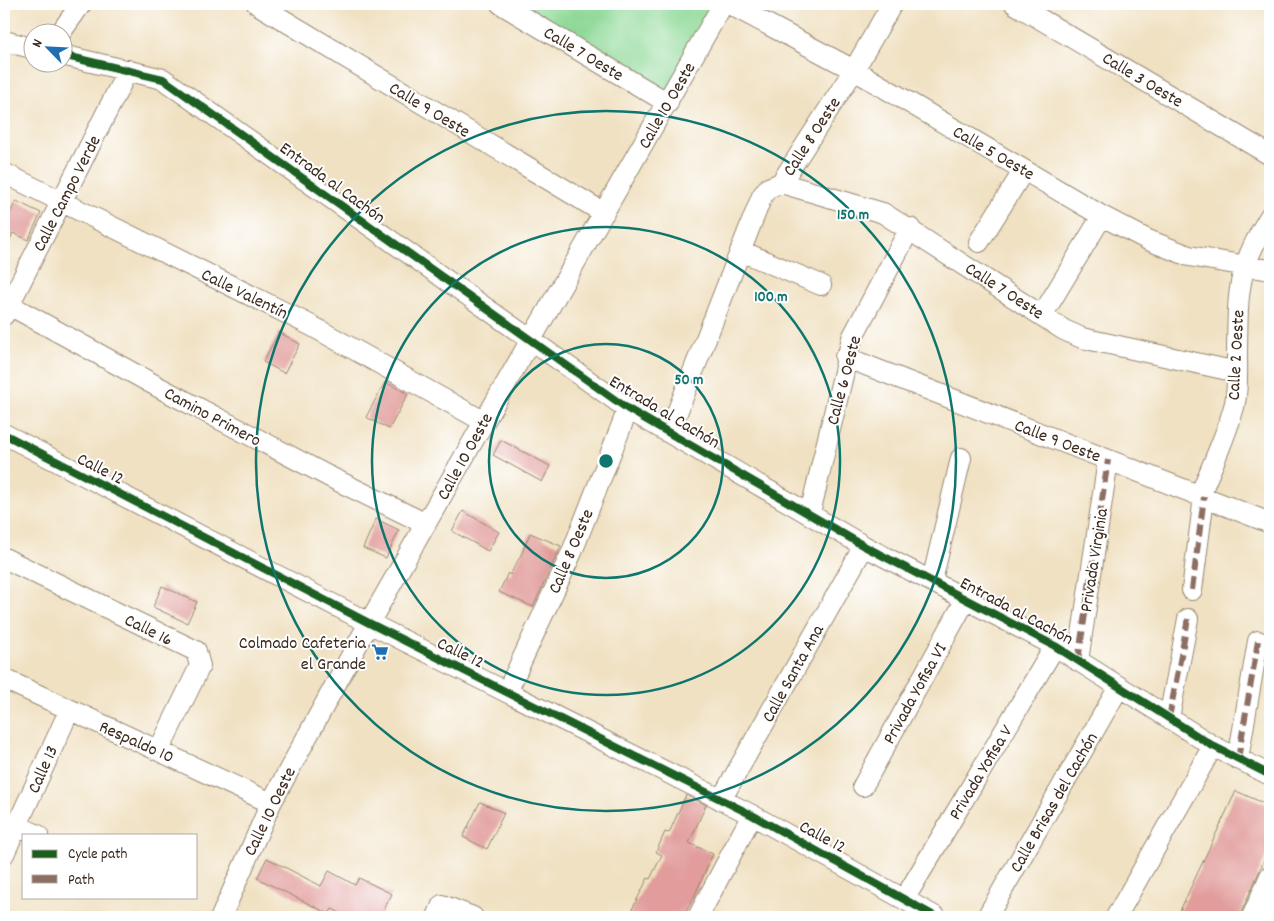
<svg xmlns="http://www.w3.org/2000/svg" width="1274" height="921" font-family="Dekko,sans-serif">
<rect width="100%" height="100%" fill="#fff"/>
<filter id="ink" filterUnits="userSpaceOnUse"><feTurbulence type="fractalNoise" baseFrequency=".02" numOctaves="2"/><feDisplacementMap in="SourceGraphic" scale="10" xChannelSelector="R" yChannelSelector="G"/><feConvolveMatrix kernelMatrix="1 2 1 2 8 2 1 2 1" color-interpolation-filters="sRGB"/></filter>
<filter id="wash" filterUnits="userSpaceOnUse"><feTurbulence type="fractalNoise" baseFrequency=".0096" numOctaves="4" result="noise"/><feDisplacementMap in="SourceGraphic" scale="20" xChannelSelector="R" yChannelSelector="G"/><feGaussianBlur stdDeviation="1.12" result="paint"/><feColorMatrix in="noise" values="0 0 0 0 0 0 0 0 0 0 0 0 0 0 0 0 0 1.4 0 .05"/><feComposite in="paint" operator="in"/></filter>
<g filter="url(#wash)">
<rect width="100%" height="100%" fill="#f0e1c2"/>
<!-- green -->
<path fill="#8cd895" stroke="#64815a" d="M515,4H717L666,93Z"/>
<g id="blocks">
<!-- building -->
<path fill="#e19c9b" d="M16,201L41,213L28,240L13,233L4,252V225Z
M279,332L300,344L284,373L263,362Z
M385,382L408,394L389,429L366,417Z
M501,440L550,466L542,482L493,455Z
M463,511L499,532L488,551L452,531Z
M376,519L399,530L386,558L363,548Z
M530,533L561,546L533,607L499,592L508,573L510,575L521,555Z
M162,586L197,602L187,623L153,607Z
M1236,791L1270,806V847L1239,917H1177Z
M686,795L706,805L689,843L713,854L694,897L683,917H628L648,878L650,879L662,855L656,852L665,832L669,833Z
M480,802L504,813L487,849L463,837Z
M267,858L321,886L329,871L355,885L359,878L392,894L380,917H349L332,909L329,914L257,878Z"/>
</g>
</g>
<g filter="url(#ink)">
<use href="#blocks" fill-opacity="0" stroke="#968670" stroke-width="1"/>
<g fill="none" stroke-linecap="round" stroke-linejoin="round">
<!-- minor casing -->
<g stroke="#968670" stroke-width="22">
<path id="minor" d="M257,4L604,213
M501,4L668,103
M729,4L854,70L1102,216L1148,240L1189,256L1270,270
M1015,4L1270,155
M61,32L81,4
M4,41L32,48
M62,55L163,79L628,409L864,546L1055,646L1213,746L1270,775
M4,173L310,325L483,421
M781,183L883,213L1064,330L1082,338L1237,372
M979,242L1024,170
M741,251L821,285
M4,302L162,389L328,476L426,524
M1043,314L1102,216
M4,315L128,70
M845,357L1270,523
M669,433L762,196L768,188L781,183L854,70L892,4
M4,434L369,623L752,815L936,917
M1200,495C1212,465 1227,435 1235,403C1238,387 1237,369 1237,353C1238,292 1236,270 1270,216
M810,513L852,338L910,228
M4,558L196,651L200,666L159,750
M932,581L961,458
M1192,590L1204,497
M1078,661L1108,460
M4,679L271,803
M507,692L572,552L628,409
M1169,718L1188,619
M1238,759L1258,641
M863,786L966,599
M721,800L864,546
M17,826L38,835
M4,854L69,711
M905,898L1055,646
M221,917L271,803L369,623L723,4
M437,917L442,905L473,917
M698,917L752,815
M987,917L1119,687
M1116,917L1213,746
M1252,917L1270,876"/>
</g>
<!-- minor -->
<use href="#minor" stroke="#fff" stroke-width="20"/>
<!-- quiet -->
<path stroke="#8d6e63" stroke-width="6" stroke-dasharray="12 6" stroke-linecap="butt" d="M1192,590L1204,497
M1078,661L1108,460
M1169,718L1188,619
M1238,759L1258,641"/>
<!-- cycleway casing -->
<g stroke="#fff" stroke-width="11">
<path id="cycleway" d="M62,55L163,79L628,409L864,546L1055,646L1213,746L1270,775
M4,434L369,623L752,815L936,917"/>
</g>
<!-- cycleway -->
<use href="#cycleway" stroke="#1b5e20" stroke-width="8"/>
</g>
</g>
<!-- distance rings -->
<g fill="none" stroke="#0f766e" stroke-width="2.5">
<circle cx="606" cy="461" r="117"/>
<circle cx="606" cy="461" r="234"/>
<circle cx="606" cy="461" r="350"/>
</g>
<!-- icons -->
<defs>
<g id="supermarket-bare" transform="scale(1.35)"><path d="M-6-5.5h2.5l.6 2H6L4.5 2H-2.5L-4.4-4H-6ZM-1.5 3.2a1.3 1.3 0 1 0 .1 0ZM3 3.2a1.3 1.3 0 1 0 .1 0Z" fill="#1f6fb2" stroke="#fff" stroke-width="2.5" paint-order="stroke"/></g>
</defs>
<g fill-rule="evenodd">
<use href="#supermarket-bare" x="380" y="652"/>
</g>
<g text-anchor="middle" stroke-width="4" stroke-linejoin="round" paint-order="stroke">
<!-- street labels -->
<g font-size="18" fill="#3b2a1e" stroke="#fff">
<text transform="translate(584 53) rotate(31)" y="6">Calle 7 Oeste</text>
<text transform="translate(1143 79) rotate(31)" y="6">Calle 3 Oeste</text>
<text transform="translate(666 105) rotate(-60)" y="6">Calle 10 Oeste</text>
<text transform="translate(430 109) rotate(31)" y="6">Calle 9 Oeste</text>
<text transform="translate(811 136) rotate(-57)" y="6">Calle 8 Oeste</text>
<text transform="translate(994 152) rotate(30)" y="6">Calle 5 Oeste</text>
<text transform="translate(333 182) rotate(36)" y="6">Entrada al Cachón</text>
<text transform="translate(66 193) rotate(-63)" y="6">Calle Campo Verde</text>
<text transform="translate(1005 290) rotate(33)" y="6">Calle 7 Oeste</text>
<text transform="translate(245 293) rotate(26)" y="6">Calle Valentín</text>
<text transform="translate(1235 355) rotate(-87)" y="6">Calle 2 Oeste</text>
<text transform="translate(843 380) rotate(-75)" y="6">Calle 6 Oeste</text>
<text transform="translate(665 411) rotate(31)" y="6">Entrada al Cachón</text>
<text transform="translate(213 416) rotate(28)" y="6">Camino Primero</text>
<text transform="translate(1058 440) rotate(21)" y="6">Calle 9 Oeste</text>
<text transform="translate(464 456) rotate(-61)" y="6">Calle 10 Oeste</text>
<text transform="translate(101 468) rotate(27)" y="6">Calle 12</text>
<text transform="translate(570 551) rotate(-67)" y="6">Calle 8 Oeste</text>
<text transform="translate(1093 560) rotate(-81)" y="6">Privada Virginia</text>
<text transform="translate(1017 610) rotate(28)" y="6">Entrada al Cachón</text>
<text transform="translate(149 629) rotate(26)" y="6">Calle 16</text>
<text transform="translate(461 652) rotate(26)" y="6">Calle 12</text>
<text transform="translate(792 673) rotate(-61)" y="6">Calle Santa Ana</text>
<text transform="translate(914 693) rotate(-61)" y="6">Privada Yofisa VI</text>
<text transform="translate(137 741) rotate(24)" y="6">Respaldo 10</text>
<text transform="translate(42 769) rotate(-66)" y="6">Calle 13</text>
<text transform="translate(980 772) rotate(-59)" y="6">Privada Yofisa V</text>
<text transform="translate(1053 802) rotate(-60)" y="6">Calle Brisas del Cachón</text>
<text transform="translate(269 811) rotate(-64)" y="6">Calle 10 Oeste</text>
<text transform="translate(823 836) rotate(28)" y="6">Calle 12</text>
</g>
<!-- poi labels -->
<g font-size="18" fill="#3b2a1e" stroke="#fff" text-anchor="end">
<text x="366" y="648">Colmado Cafeteria<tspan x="366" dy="21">el Grande</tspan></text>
</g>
</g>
<circle cx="606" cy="461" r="8" fill="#0f766e" stroke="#fff" stroke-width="2.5"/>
<g font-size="15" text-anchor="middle" font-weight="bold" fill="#0f766e" stroke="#fff" stroke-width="4" stroke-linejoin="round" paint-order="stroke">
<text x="853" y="219">150 m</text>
<text x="771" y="301">100 m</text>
<text x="689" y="384">50 m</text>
</g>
<!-- margin -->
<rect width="1274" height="921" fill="none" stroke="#fff" stroke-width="20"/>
<!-- legend -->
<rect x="22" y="834" width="175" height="65" fill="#ffffff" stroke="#b1aaa5"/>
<rect x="32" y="850" width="25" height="8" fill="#1b5e20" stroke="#b1aaa5"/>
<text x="68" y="858" font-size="15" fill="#3b2a1e">Cycle path</text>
<rect x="32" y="875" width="25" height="8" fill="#8d6e63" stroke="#b1aaa5"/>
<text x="68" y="884" font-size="15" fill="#3b2a1e">Path</text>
<!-- north arrow -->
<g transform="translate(48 48) rotate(294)"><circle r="24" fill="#ffffff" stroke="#b1aaa5"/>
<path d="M0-4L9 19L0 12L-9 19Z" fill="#1f6fb2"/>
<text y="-8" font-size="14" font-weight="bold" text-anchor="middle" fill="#3b2a1e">N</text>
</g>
</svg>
